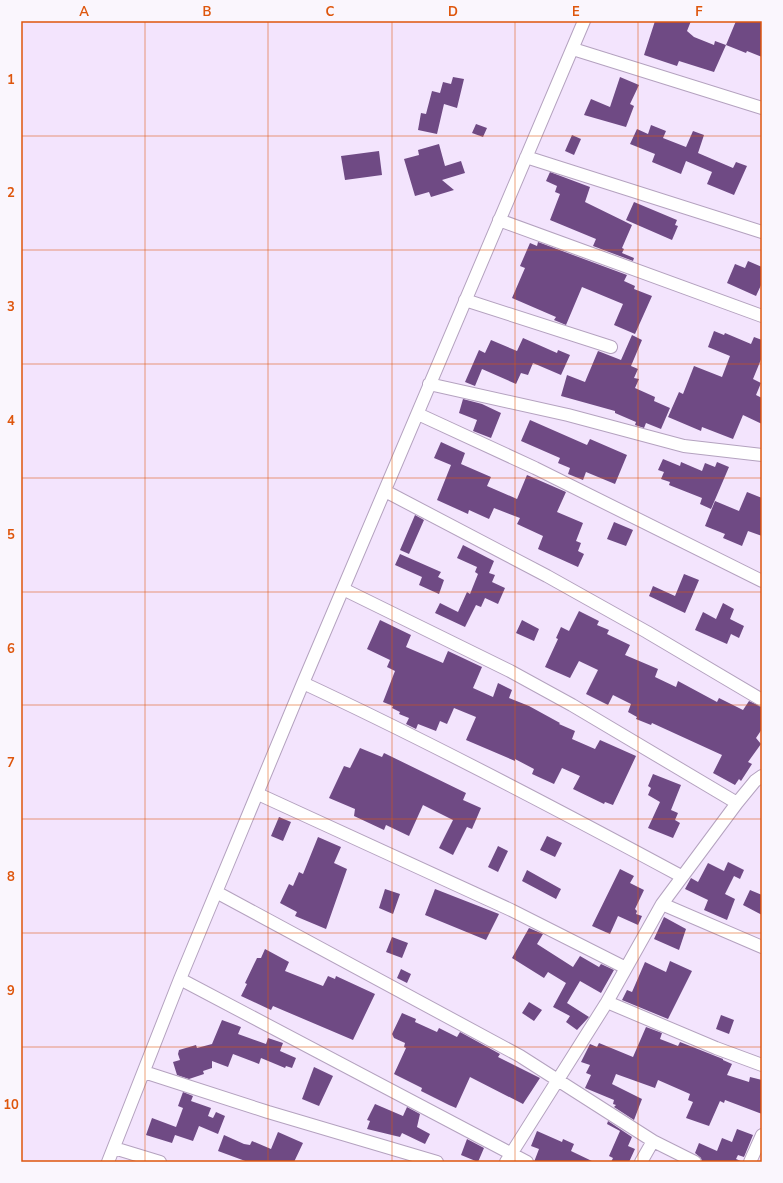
<svg xmlns="http://www.w3.org/2000/svg" width="783" height="1183" font-family="'Nunito Sans',sans-serif">
<rect width="100%" height="100%" fill="#f3e4fd"/>
<!-- building -->
<path fill="#6f4a84" d="M655,21H691L687,31L694,37L714,45L715,41L726,45L714,72L679,61L677,66L644,55Z
M736,21H762V57L747,51L746,53L726,45Z
M453,77L464,79L457,108L444,104L437,134L418,130L421,113L426,114L432,91L440,93L443,82L451,84Z
M620,77L639,85L630,104L634,106L626,127L584,115L591,99L610,107Z
M476,124L487,128L483,137L472,133Z
M651,125L666,131L663,138L686,147L693,131L704,135L698,153L733,168L736,162L747,166L734,195L707,184L712,172L686,161L681,174L652,162L655,154L630,144L637,129L648,134Z
M572,135L581,139L574,155L565,151Z
M439,144L445,166L461,161L465,173L442,180L454,190L431,197L429,192L415,196L404,159L419,155L418,150Z
M379,151L382,175L345,180L341,156Z
M550,172L590,187L585,202L632,225L622,248L624,249L622,253L634,258L633,261L593,246L596,239L550,220L560,194L555,192L557,186L546,181Z
M634,202L677,220L675,225L678,226L672,240L626,220Z
M538,242L627,275L624,281L635,286L634,289L652,296L635,334L614,325L623,304L582,287L566,325L554,320L556,317L512,298L525,268L520,266L530,243L537,246Z
M748,261L762,267V283L756,296L727,283L735,264L745,268Z
M714,331L724,335L725,333L751,344L754,337L762,340V357L753,379L761,383L756,395L762,398V424L743,415L733,439L702,427L701,431L668,417L679,392L683,394L694,366L722,377L730,356L708,347Z
M632,335L642,340L631,366L638,369L634,378L639,379L635,388L655,397L654,401L670,408L661,429L646,423L644,428L635,425L636,422L615,413V411L561,396L567,375L585,382L598,351L621,360Z
M523,338L557,353L558,350L570,355L561,375L533,363L528,375L521,373L516,384L482,369L475,386L465,382L479,350L485,353L491,340L517,351Z
M463,399L482,404L501,413L491,438L473,431L477,420L459,413Z
M530,420L587,445L590,439L627,455L615,484L586,472L583,480L568,474L570,468L558,463L560,458L521,441Z
M441,442L465,453L461,464L491,477L487,486L517,499L527,475L566,492L557,512L583,523L576,541L581,543L578,551L584,554L578,567L538,549L543,536L517,524L520,518L494,508L489,519L469,510L468,514L437,500L451,465L434,458Z
M663,459L680,466L681,462L702,471L705,463L715,467L717,462L729,467L711,509L700,504L702,498L669,485L670,482L661,479L664,472L658,470Z
M747,492L762,498V536L748,531L742,546L723,538L725,534L705,526L715,501L739,511Z
M415,515L424,520L409,554L400,550Z
M614,522L633,530L626,546L607,539Z
M463,545L494,561L489,573L495,575L492,582L505,588L498,604L485,598L481,607L476,605L465,627L435,613L440,603L458,612L467,592L470,594L478,574L475,572L477,567L457,558Z
M400,554L441,572L438,577L444,580L439,594L419,585L422,577L395,565Z
M684,574L699,580L685,613L649,596L653,586L675,596Z
M723,603L734,609L730,619L744,626L739,638L731,634L727,644L695,630L703,612L716,619Z
M579,611L599,621L597,625L609,630L607,634L630,645L625,655L658,669L655,677L676,687L678,681L717,702L719,698L743,710L749,701L762,707V729L756,738L761,744L748,762L752,764L741,781L739,779L735,785L713,773L722,755L652,723L651,725L636,719L637,717L628,712L631,704L613,695L608,705L586,694L598,670L579,661L570,678L545,667L558,639L556,638L561,627L569,631Z
M380,620L411,635L406,647L443,663L448,651L482,667L473,688L493,697L498,683L512,690L509,698L529,706L560,723L559,724L575,731L572,739L595,749L600,740L636,756L613,805L605,802L604,804L573,789L580,776L562,768L554,784L532,774L534,769L515,759V761L466,740L476,717L454,708L447,724L440,721L436,731L418,724L416,729L406,724L409,718L399,714L400,712L392,708L393,706L383,702L395,671L387,667L390,660L367,649Z
M522,620L539,629L534,641L516,633Z
M360,748L382,757L384,753L466,793L463,800L481,808L472,829L467,827L453,855L439,848L453,820L423,805L409,836L386,825L384,830L354,816L355,809L329,798L344,766L350,768Z
M653,774L681,785L671,810L678,813L675,820L680,823L673,838L648,828L660,802L648,795L651,788L648,786Z
M279,817L291,822L283,841L271,836Z
M547,836L562,843L555,857L540,850Z
M318,837L341,847L334,863L347,869L326,929L295,916L297,912L280,903L289,884L293,886L299,872L303,874Z
M498,846L508,851L498,872L488,867Z
M728,862L744,870L740,879L734,876L725,894L735,899L727,920L704,910L708,900L685,889L691,878L698,882L708,863L724,871Z
M620,869L634,876L630,883L644,890L635,909L637,911L636,914L642,916L638,925L618,916L610,934L592,926Z
M527,870L561,889L556,899L522,881Z
M385,889L400,894L393,914L379,908Z
M435,889L499,914L486,940L425,915Z
M750,890L762,895V915L743,905Z
M664,917L686,929L679,950L654,939Z
M529,928L543,934L537,944L573,967L580,956L599,967L601,964L614,970L601,993L580,981L567,1003L589,1017L577,1030L566,1022L570,1016L553,1007L566,983L548,972L544,978L512,958Z
M392,937L408,943L402,958L386,952Z
M265,949L289,962L285,971L323,986L328,976L335,979L336,976L375,994L353,1040L273,1006L271,1010L241,996L247,984L245,983L257,958H261Z
M670,961L692,971L668,1019L622,1000L627,990L632,992L645,962L666,972Z
M401,969L411,974L407,983L397,978Z
M529,1002L542,1010L534,1021L522,1013Z
M402,1013L416,1019L415,1022L437,1032L439,1028L457,1037L460,1032L500,1054L498,1057L540,1078L523,1104L470,1077L456,1108L449,1105L421,1091L422,1088L394,1074L406,1048L404,1047L405,1043L394,1038L392,1034Z
M721,1015L734,1020L729,1034L716,1029Z
M222,1020L241,1027L238,1034L266,1044L268,1038L283,1043L280,1051L296,1058L292,1068L286,1066L285,1068L261,1058L259,1064L233,1054L228,1067L212,1061V1068L203,1071L204,1074L189,1079L177,1075L173,1062L180,1060L178,1054L179,1050L196,1045L197,1048L212,1044Z
M646,1027L662,1033L660,1039L678,1046L680,1042L723,1059V1060L732,1064L727,1075L749,1082L750,1077L762,1080V1114L725,1100L724,1103L720,1101L709,1126L686,1118L693,1102L688,1100L690,1094L658,1080L655,1088L616,1074L612,1084L642,1099L634,1120L614,1107L616,1105L613,1104L614,1100L585,1088L591,1075L586,1073L590,1065L581,1062L590,1044L597,1047L599,1043L633,1057Z
M314,1067L333,1076L319,1106L302,1099Z
M183,1092L193,1096L191,1101L211,1108L208,1116L213,1118L216,1112L225,1116L218,1134L199,1126L193,1141L175,1135L172,1143L146,1135L152,1118L176,1127L183,1108L178,1106Z
M375,1104L403,1116L407,1107L420,1114L417,1127L430,1134L425,1144L402,1133L400,1137L367,1129L370,1121L367,1120Z
M608,1121L632,1137L628,1146L635,1149L629,1162H611L613,1158L609,1156L620,1131L607,1124Z
M737,1129L753,1135L744,1157L738,1155L736,1159L743,1162H702L701,1158L695,1153L699,1143L717,1151L722,1138L732,1142Z
M537,1131L562,1142L563,1139L574,1144L571,1151L594,1162H534L539,1149L531,1146Z
M278,1132L303,1143L294,1162H248L218,1151L224,1135L244,1144L250,1145L252,1141L271,1149Z
M467,1139L484,1148L478,1162L461,1155Z"/>
<g fill="none" stroke-linecap="round" stroke-linejoin="round">
<!-- minor casing -->
<g stroke="#b4a2bf" stroke-width="14">
<path id="minor" d="M573,49L762,108
M526,157L762,232
M499,220L762,316
M465,300L611,347
M429,384L568,415L684,446L762,455
M418,414L535,468L762,581
M385,491L547,576L647,632L762,700
M343,589L510,671L572,705L737,803
M303,683C432,743 557,809 681,876
M258,794L511,910L626,968
M218,893L520,1056L653,1141L695,1162
M662,904L762,947
M180,979L527,1162
M607,1002L716,1048L762,1065
M144,1072L268,1112L437,1162
M114,1148L160,1162
M108,1162L180,979L303,683L584,21
M506,1162L607,1002L662,904L737,803L755,781L762,776
M641,1162L653,1141
M750,1162L762,1135"/>
</g>
<!-- minor -->
<use href="#minor" stroke="#fff" stroke-width="12"/>
</g>
<!-- grid -->
<path fill="none" stroke="#de560d" stroke-width="1" stroke-opacity="0.55" d="M145,21V1162M268,21V1162M392,21V1162M515,21V1162M638,21V1162M21,136H762M21,250H762M21,364H762M21,478H762M21,592H762M21,705H762M21,819H762M21,933H762M21,1047H762"/>
<!-- border -->
<rect width="783" height="1183" fill="none" stroke="#faf6fd" stroke-width="44"/>
<rect x="22" y="22" width="739" height="1139" fill="none" stroke="#de560d" stroke-width="1.5"/>
<g font-size="13" text-anchor="middle" font-weight="bold" fill="#de560d">
<text x="84" y="16">A</text>
<text x="207" y="16">B</text>
<text x="330" y="16">C</text>
<text x="453" y="16">D</text>
<text x="576" y="16">E</text>
<text x="699" y="16">F</text>
<text x="11" y="84">1</text>
<text x="11" y="197">2</text>
<text x="11" y="311">3</text>
<text x="11" y="425">4</text>
<text x="11" y="539">5</text>
<text x="11" y="653">6</text>
<text x="11" y="767">7</text>
<text x="11" y="881">8</text>
<text x="11" y="995">9</text>
<text x="11" y="1109">10</text>
</g>
</svg>
